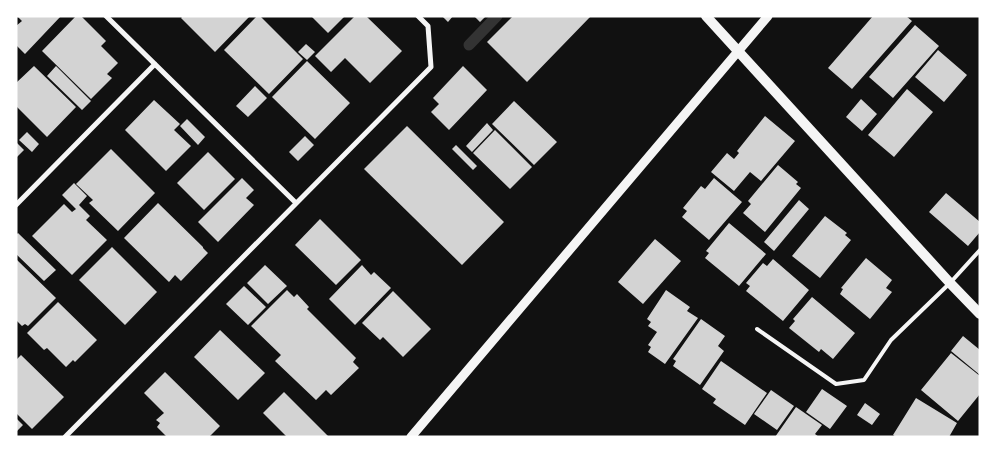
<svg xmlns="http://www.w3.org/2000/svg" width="996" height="453" font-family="Helvetica,sans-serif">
<rect width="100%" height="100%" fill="#111"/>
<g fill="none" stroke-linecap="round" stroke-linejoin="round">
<!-- stream -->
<path stroke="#333" stroke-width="11" d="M469,45L497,16"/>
</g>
<!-- building -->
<path fill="#d3d3d3" d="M17,16H61L25,54L16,45V26L22,21Z
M76,16H81L106,41L101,46L118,63L107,74L112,78L91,99L42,51Z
M183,16H250L215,52L181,18Z
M257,16H260L303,59L269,94L224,50Z
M311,16H345L328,33Z
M355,16H366L402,51L370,83L345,58L331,72L315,56Z
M442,16H453L448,22Z
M474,16H486L480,22Z
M513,16H591L527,82L487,42Z
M873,16H906L912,21L852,89L828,68Z
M915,25L939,46L893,98L869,77Z
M306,44L315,52L307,60L298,52Z
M938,50L967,75L944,102L915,77Z
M307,61L350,103L315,139L272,97Z
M34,66L76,107L47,137L16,106V83Z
M56,66L91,101L82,110L47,76Z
M463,66L487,90L449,130L431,112L439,104L433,98Z
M255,86L267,98L248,117L236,106Z
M907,89L933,112L894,157L868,135Z
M861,99L877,114L862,131L846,117Z
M154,100L180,124L174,130L191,146L166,171L125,130Z
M514,101L557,142L534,165L492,124Z
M765,116L795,141L761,181L750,172L734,191L711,172L727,153L734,159L739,153L737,151Z
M187,119L205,137L198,145L180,126Z
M487,123L493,130L472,152L466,146Z
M407,126L504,222L462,265L364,169Z
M495,130L532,167L510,189L473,153Z
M27,132L39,144L32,152L19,140Z
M305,136L314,145L298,161L289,152Z
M16,142L24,150L16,158Z
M456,145L477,166L473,170L452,149Z
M111,149L155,193L118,231L89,203L93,200L76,184Z
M208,152L235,179L204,210L177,183Z
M778,165L798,182L796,184L801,188L765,232L743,213L751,204L748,201Z
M242,178L254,190L246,198L254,205L218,242L198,222Z
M714,178L742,202L709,240L682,217L687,211L683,208L701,186L705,189Z
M74,183L87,196L79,205L90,216L86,220L107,240L72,275L32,236L64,204L72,212L76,209L62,195Z
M946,193L980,222V232L968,246L929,212Z
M799,200L809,209L774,251L764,242Z
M158,203L203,247V248L208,253L181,281L175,275L169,282L124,238Z
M825,216L847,233L845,235L851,240L820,278L792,256Z
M320,219L361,260L336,285L295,245Z
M729,223L766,254L739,286L705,258L709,253L706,251Z
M18,233L56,270L44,281L16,254V235Z
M655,239L681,261L643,304L618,282Z
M112,247L157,292L125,325L79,280Z
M866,258L892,280L886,288L892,292L870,319L840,294L843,289L841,288Z
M16,259L56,298L28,326L25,324L22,326L16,320Z
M773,259L809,290L783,321L746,291L750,286L746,283L763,263L767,266Z
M265,265L287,286L268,304L247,283Z
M362,265L371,275L374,272L391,288L355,325L329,299Z
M244,286L266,307L248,325L226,304Z
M287,290L294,297L297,294L309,307L307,309L356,358L353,362L359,368L331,395L326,390L316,400L275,361L281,355L251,326Z
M666,290L690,307L687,311L698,318L665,364L648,352L651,347L648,345L657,332L648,326L651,322L647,319Z
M393,291L431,329L403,357L383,337L380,340L362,323Z
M812,297L855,333L833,359L821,349L819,352L789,328L795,321L793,319Z
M58,302L97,340L75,362L73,360L66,367L47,348L44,350L27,333Z
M701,319L725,336L718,346L724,351L700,385L673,366L676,361L673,359Z
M220,330L265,373L238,400L194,357Z
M963,336L980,350V375L951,351Z
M951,353L980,376V394L958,421L921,390Z
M21,355L64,397L32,429L16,413V360Z
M721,361L767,393L745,425L713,403L716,399L702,389Z
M165,372L220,426L209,437H167L157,427L160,423L156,420L164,413L144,393Z
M822,389L847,406L830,429L806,412Z
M771,390L794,406L777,430L754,414Z
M284,392L329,437H287L263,413Z
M916,398L957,423L949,437H896L893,435Z
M865,403L880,414L872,425L857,415Z
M796,407L822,425L815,434L819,437H775Z
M16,418L23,425L16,432Z"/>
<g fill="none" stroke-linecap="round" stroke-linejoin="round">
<!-- service -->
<path stroke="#f5f5f5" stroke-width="4" d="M757,329L836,384L864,380L891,340L950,283L980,250"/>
<!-- minor -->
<path stroke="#f5f5f5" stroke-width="5" d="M106,16L296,203
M16,205L155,64
M65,437L431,67L428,26L418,16"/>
<!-- tertiary -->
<path stroke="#f5f5f5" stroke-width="9" d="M411,437L768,16"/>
<!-- secondary -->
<path stroke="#f5f5f5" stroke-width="10" d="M706,16L950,283L980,314"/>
</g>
<!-- border -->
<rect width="996" height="453" fill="none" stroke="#ffffff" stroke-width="35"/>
</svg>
